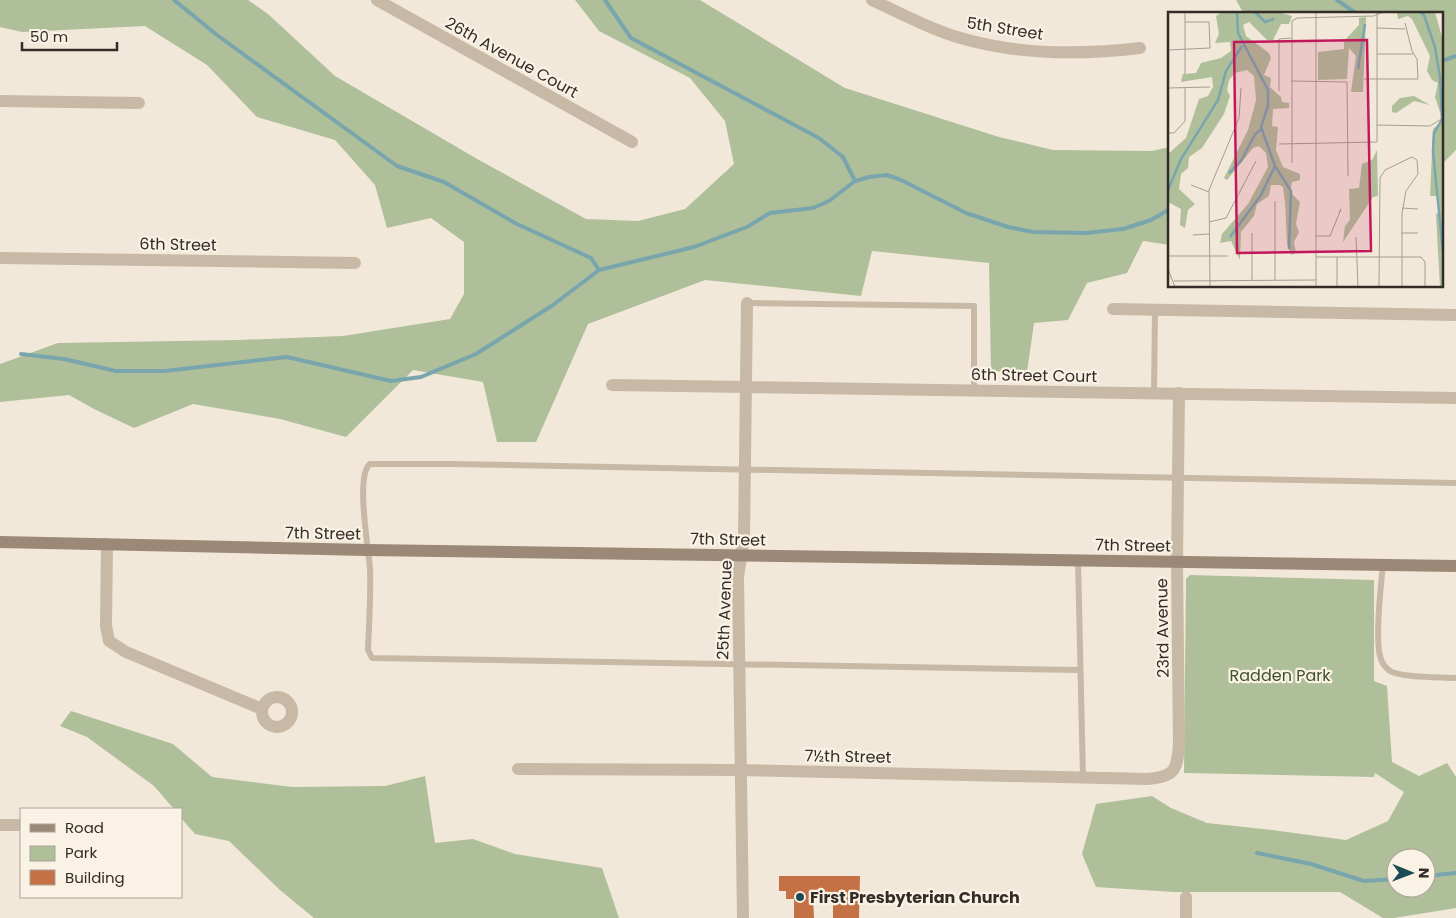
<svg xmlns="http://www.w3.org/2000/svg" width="1456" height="918" font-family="Poppins,sans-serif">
<rect width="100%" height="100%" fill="#f1e8d9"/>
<!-- green -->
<path fill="#afbf9a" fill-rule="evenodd" d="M0,0H248L268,14L335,76L479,160L586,219L638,221L685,209L734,164L725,121L690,78L599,31L575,0H700L845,88L999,137L1053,150L1152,151L1170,147V245L1143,241L1127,273L1087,283L1068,320L1034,323L1027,372L991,371L989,263L872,251L861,296L705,280L588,324L536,442H497L483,382L413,370L346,437L280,419L193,404L134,428L94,409L69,395L0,402V364L58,343L238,340L343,336L450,319L464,294V242L431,218L387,228L375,185L335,140L257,117L207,65L145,26L22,32L0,27Z
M1236,0H1456V150L1442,164V14H1244Z
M1190,575L1374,580V681L1387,686L1392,762L1419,776L1447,763L1456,777V908L1394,918H1383L1340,892H1173L1096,887L1082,854L1096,804L1152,796L1171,808L1207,823L1272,830L1346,840L1388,821L1404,792L1375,773L1374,777L1184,773L1186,579ZM1396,858H1426V888H1396Z
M71,711L173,744L212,777L292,787L385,786L425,776L435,843L473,839L515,854L602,868L619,918H314L280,890L229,841L195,834L181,818V809H174L154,786L87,737L60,726Z"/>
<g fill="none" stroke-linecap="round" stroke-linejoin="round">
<!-- stream -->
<path stroke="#79a5ad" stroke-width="4" d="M174,0L217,35L397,166L444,182L517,224L591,258L599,270
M605,0L631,38L819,138L843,157L855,181
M1337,0L1357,14
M1442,61L1456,56
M21,354L64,359L116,371H165L287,357L391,381L421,377L476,354L553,305L599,270L694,247L747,227L770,213L813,208L829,201L855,181L869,177L887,175L901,180L966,213L1008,227L1033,232L1086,233L1123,229L1151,220L1170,209
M1257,853L1311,864L1364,881L1396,879
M1426,876L1456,873"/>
</g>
<!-- building -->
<path fill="#c37145" d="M779,876H860L859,918H833V896H813L814,918H794V899H786V891H779Z"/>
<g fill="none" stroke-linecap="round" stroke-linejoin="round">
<!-- service -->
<path stroke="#c8b9a6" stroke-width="6" d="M747,303L974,306V390
M1154,393L1155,311
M1078,560L1083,778
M1383,565C1381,584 1374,643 1381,659C1382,663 1386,668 1390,671C1402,678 1441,677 1456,678
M1080,670L372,658L368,650C369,623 371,596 370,569C369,551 355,475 370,464H452L1456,483"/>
<!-- minor -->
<path stroke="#c8b9a6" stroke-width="12" d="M377,0L632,142
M872,0C902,14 932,30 964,39C1021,55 1081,55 1140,48
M0,101L139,103
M0,258L355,263
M1113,309L1456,315
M612,385L1456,398
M107,544L106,626L109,641L126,652L262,709
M262 712a15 15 0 1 1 30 0a15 15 0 1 1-30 0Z
M518,769L740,770L1148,779C1175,776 1177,771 1179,744L1177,562L1179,393
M0,825H21
M743,918L738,577L744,538L747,303
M1186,918V897"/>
<!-- secondary -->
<path stroke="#9c8877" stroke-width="12" d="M0,542L367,550L1456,566"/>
</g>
<!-- markers -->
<circle fill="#1d4b55" stroke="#f9f2e5" stroke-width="2" cx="800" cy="897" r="5"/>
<g text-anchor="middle" stroke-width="4.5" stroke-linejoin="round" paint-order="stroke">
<!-- street labels -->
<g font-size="16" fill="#342c27" stroke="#f9f2e5">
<text transform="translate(1005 28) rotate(9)" y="6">5th Street</text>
<text transform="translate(512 57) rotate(29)" y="6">26th Avenue Court</text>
<text transform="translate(178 244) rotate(1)" y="6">6th Street</text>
<text transform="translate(1034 375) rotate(1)" y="6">6th Street Court</text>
<text transform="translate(323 533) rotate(1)" y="6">7th Street</text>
<text transform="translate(728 539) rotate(1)" y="6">7th Street</text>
<text transform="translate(1133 545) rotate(1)" y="6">7th Street</text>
<text transform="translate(724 610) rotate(-88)" y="6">25th Avenue</text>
<text transform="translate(1162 628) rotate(-91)" y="6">23rd Avenue</text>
<text transform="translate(848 756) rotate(1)" y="6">7½th Street</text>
</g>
<!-- park labels -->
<g font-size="16" fill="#40522b" stroke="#f9f2e5">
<text x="1280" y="681">Radden Park</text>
</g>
<!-- poi labels -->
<g font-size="16" font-weight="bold" fill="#342c27" stroke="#f9f2e5" text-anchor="start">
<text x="810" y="903">First Presbyterian Church</text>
</g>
</g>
<!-- overview -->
<g transform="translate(1168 12)">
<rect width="275" height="275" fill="#f1e8d9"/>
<path d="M54,0H110L124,4L121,12H113L105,28H99L81,10L75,13L78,24L101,41L103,46L96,63L103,66L102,75L113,85L114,90L121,91V96L105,97L104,114L110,115L108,138L115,155L132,162V168L124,170L122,180L132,190L128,212L131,220L126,230L128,241L123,243L119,232L117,190L115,175L111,173H103L101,184L89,192L86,204L73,220L72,248L63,229L52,231L54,222L80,192L100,155L98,141L91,134L85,136L59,168L56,166L80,118L88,88L86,64L79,58L67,61L61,68L59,78L62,84L56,102L34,136L21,145L20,156L13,162L11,177L27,192L20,198L17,216L12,213L13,197L0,190V142L18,126L31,87L40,84L45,75L44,65L13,70L15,62L28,61L33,51L53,46L63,39L62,30L47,31L51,22L48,4ZM229,0H267L275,29V96L272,100L267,85L270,71L264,68L259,59L262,44L244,7L240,4L230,7ZM198,5L195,80H183L188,44L181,36L179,67L150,68V40L176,37V29L191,13V6ZM246,84L262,93L246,89L228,101L224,100V94L232,86ZM275,108V275H272L268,202L271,201V184H262L265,117ZM209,138L210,184L205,185L175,230L177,214L182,208L181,177L191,176L194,152L204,148Z" fill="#afbf9a"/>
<path fill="none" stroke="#79a5ad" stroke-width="2.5" d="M69,0L70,21L100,78V94L93,115L107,154L123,179L121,237M87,0L97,10L106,7M252,0L256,3L267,35L272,65L274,108L266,121L265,139L275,241M190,57L197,12M61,161L73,149L87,122L94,117M0,178L13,147L50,88L58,59L74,34M62,225L93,183L107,154"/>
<path fill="none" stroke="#a59d92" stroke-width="1" d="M17,0V62M148,0V275M209,16L237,17M0,38L42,36L41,10H17M209,42H245M196,67H250L249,47L244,39L237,11M123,69L179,70L180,164M0,76L42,75M111,79V27L123,26M209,113L262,114L275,106M0,121H6L17,109V76M111,132L209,130V0M124,151V9L129,6L206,4L215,0M23,173L41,180M107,189V268M234,196L250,197M41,210L58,206L88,149M84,221V268M233,221H250M25,223L41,222M148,224H162L173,197L171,201M188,225L190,275M0,244H60M148,245H253L257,250V275M169,245V275M0,257L7,275M6,269L148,268M42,275L41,178L71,106L73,76M211,275L212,166L217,158L244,145L249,148L250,162L238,179L234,201V275"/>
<path fill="#c2185b" fill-opacity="0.15" stroke="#c2185b" stroke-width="2.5" d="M199,28L203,239L69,241L66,30Z"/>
<rect width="275" height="275" fill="none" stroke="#342c27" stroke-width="2.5"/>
</g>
<!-- legend -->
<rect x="20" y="808" width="162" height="90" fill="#f9f2e5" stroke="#aaa399"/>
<rect x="30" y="824" width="25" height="8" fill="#9c8877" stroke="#aaa399"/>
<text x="65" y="833" font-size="15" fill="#342c27">Road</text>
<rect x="30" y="846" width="25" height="15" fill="#afbf9a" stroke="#aaa399"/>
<text x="65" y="858" font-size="15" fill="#342c27">Park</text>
<rect x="30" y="870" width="25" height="15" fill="#c37145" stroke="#aaa399"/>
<text x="65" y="883" font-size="15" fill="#342c27">Building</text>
<!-- north arrow -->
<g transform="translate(1411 873) rotate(91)"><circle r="24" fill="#f9f2e5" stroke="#aaa399"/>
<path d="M0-4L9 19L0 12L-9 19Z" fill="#1d4b55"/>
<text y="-8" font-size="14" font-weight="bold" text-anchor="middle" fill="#342c27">N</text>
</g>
<!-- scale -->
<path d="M22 42v8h95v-8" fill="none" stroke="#342c27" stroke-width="2.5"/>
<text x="30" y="42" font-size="15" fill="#342c27" stroke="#f9f2e5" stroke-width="4" paint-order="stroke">50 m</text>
</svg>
